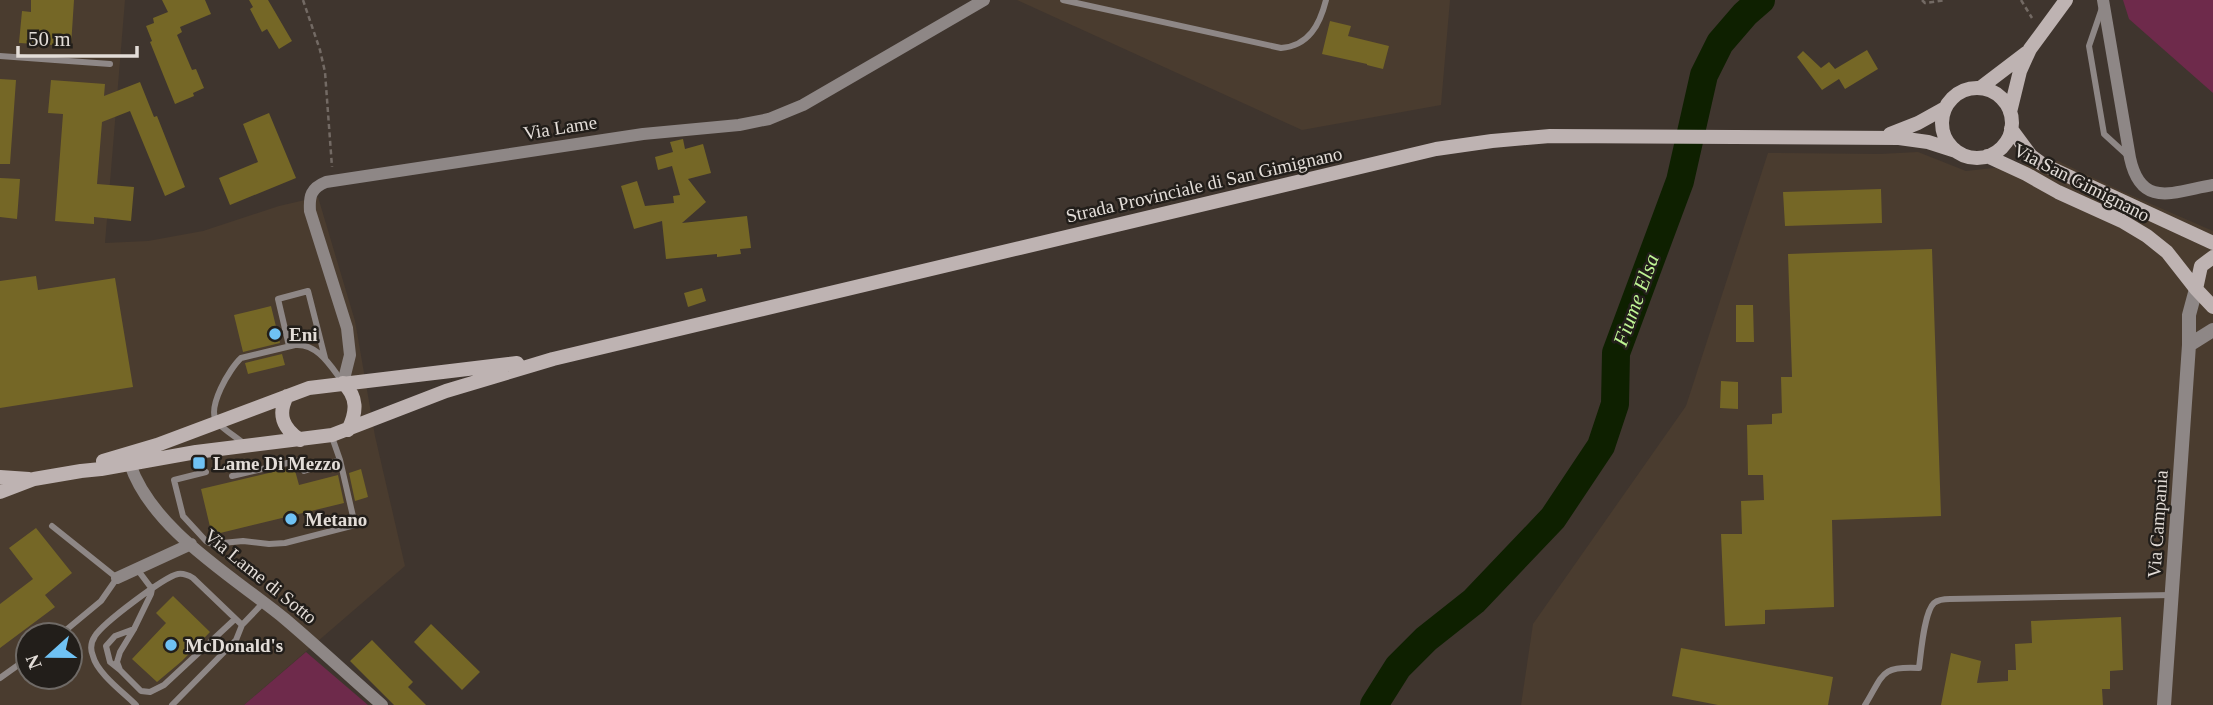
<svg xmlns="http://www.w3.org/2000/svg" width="2213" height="705" font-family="Georgia,serif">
<rect width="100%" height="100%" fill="#3f352e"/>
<!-- built -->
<path fill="#4a3c2f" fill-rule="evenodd" d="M0,0H125L105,243L148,241L203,231L279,206L318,197L355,321L375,436L405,566L244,705H0ZM28,635H70V677H28Z
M1017,0H1450L1441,105L1302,130Z
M1918,152L1966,171L2058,161L2119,190L2213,231V705H1521L1533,624L1686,406L1768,153L1880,154Z"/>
<!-- green -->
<path fill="#6e2a4b" d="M2123,0H2213V93L2129,19Z
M306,652L368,705H244Z"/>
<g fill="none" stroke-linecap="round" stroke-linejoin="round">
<!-- river -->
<path stroke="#0e2000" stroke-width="28" d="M1374,705L1398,667L1426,639L1474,601L1553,518L1601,446L1615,404L1616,353L1680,181L1704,75L1720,43L1745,14L1761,0"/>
</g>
<!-- building -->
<path fill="#756726" d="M31,0H74L71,46L19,43L22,11L31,12Z
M162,0H205L211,14L180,27L182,32L177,35L192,70L196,69L204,88L193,93L194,96L175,104L150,42L152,41L146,26L154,23L153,18L168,12Z
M249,0H268L292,41L279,49L267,29L262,32L250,9L253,7Z
M1330,21L1351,26L1348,36L1389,46L1383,69L1367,65V64L1322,54Z
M1867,50L1878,69L1845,89L1839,79L1822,90L1797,57L1803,51L1821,68L1829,62L1835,69Z
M0,79L16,80L10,164H0Z
M51,80L105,84L104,96L140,82L154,117L157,116L185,187L165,196L130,111L102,122L97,184L134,187L131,221L94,217V224L55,221L63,114L48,113Z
M269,113L296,178L230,205L219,178L258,162L243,124Z
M683,139L685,149L703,144L711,173L688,179L706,202L682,223L747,216L751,248L740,249L741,254L717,257V254L666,259L662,221L634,229L621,186L637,181L645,206L674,203L673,196L680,195L672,166L658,170L655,157L673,152L670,142Z
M0,178L20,179L17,219L0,217Z
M1881,189L1882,223L1785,226L1783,192Z
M1932,249L1941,516L1832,520L1834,607L1765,610V624L1725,626L1721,534H1742L1741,501L1764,500L1763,475H1748L1747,425L1772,424V414L1782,413L1781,377H1792L1788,254Z
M36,276L38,290L115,278L133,387L0,408V281Z
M702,288L706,301L688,307L684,293Z
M1736,305H1753L1754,342H1736Z
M271,306L280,343L243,352L234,315Z
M282,354L285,365L248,374L245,363Z
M1721,381L1738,382V409L1720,408Z
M294,467L299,485L338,475L344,503L212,535L201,489Z
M361,469L368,497L355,501L349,473Z
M36,528L72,573L45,595L55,607L0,648V604L33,579L9,548Z
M173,596L210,632L182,661L157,682L132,659L166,623L156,613Z
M2121,617L2123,670L2110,671V689H2102L2103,705H1941L1951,653L1981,661L1977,683L2008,681V670H2016L2015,644L2032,643L2031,621Z
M431,624L480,672L462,690L414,642Z
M372,640L413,682L408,687L426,705H394L350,661Z
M1681,648L1833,677L1828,705H1718L1672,696Z"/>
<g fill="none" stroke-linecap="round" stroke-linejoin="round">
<!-- path -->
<path stroke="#736a64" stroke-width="2.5" stroke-dasharray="5 3.5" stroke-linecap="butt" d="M303,0L320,50L325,72L332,167
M1922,0L1925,3L1946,0
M2021,0L2032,18"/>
<!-- service -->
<path stroke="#8e8786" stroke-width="6" d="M1063,0L1281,48C1309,46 1320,24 1326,0
M2102,8L2089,46L2104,134L2127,155
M0,56L110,64
M289,346L278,299L308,291L325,358
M243,443C235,436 224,430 217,422C206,408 230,368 241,358L295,345C317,343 330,365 342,381
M206,472L174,480L183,516L206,541L212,544L243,541L269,544L285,543L355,525L340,460
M232,476L300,460L304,471L340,460L332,437
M52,526L117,578L101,601L60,635
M137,569L152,589L151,594L134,629L120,652L117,662L120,670L141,691L150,692L164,685L235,619
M120,670L110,662L106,646L115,636L134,629
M0,678L28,658
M136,705C124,693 97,673 93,656C90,649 91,642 95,636C103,623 164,577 178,574C184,573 188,575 193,578L242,625
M172,705L236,640L242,625L263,603
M1865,705C1884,674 1880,666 1919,668C1921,653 1924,612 1934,603C1939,599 1945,599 1950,599L2172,595"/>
<!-- minor -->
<path stroke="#8e8786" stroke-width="12" d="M2103,0L2130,158C2141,209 2173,192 2213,185
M343,383L350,355L347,328L310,211C309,196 311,188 326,182L643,134L739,125L769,119L803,105L984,0
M130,464C152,530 234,577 285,619C318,647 349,676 382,705
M117,578L191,544"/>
<!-- tertiary -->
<path stroke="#8e8786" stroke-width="14" d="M2189,345L2213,330
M2164,705L2189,345V315L2196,289"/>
<!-- secondary -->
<path stroke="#beb3b2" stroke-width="14" d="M1980,88L2026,53
M1942 123a35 35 0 1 1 70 0a35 35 0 1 1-70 0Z
M2010,112L2020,71L2030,49L2066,0
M2011,129L2031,156L2042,164L2213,243
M1890,134L1918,123L1945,108
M1987,156L2026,174L2058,192L2122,221L2147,236L2167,252L2196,289L2213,307
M2196,289L2201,266L2213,257
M343,383C358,397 357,412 348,430
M287,396C277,415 283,428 300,440
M103,461L157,445L309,388L517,363
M0,477L29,479
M0,492L34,479L81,471L101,469L196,452L332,435L446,391L553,359L1436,149L1492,141L1550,136L1899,138L1928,142L1956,151"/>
</g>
<!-- markers -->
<g fill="#6fc2f4" stroke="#221e1a" stroke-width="2.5">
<circle cx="275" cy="334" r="7"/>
<rect x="192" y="456" width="14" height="14" rx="3.5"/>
<circle cx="291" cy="519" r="7"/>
<circle cx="171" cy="645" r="7"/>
</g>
<g text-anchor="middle" stroke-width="5" stroke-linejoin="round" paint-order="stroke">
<!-- street labels -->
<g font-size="19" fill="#e3ddd8" stroke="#221e1a">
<text transform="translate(560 127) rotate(-9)" y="7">Via Lame</text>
<text transform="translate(2082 182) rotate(27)" y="7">Via San Gimignano</text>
<text transform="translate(1204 184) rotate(-13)" y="7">Strada Provinciale di San Gimignano</text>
<text transform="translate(2157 524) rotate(-86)" y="7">Via Campania</text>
<text transform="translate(261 576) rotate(39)" y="7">Via Lame di Sotto</text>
</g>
<!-- poi labels -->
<g font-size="19" font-weight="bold" fill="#e3ddd8" stroke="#221e1a" text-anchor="start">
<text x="289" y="341">Eni</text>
<text x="213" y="470">Lame Di Mezzo</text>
<text x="305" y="526">Metano</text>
<text x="185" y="652">McDonald's</text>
</g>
<!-- water labels -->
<g font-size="21" font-style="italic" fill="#bff594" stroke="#221e1a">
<text transform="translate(1636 300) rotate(-70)" y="7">Fiume Elsa</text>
</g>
</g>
<!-- north arrow -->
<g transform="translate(49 656) rotate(249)"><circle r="33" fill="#221e1a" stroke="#6f6a66" stroke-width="2"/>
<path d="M0-5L12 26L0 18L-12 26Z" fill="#6fc2f4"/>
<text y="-10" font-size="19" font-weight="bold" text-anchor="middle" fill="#e3ddd8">N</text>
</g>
<!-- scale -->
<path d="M18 46v10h119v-10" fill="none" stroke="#e3ddd8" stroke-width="3.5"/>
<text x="28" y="46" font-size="21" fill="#e3ddd8" stroke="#221e1a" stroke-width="5" paint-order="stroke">50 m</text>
</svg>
